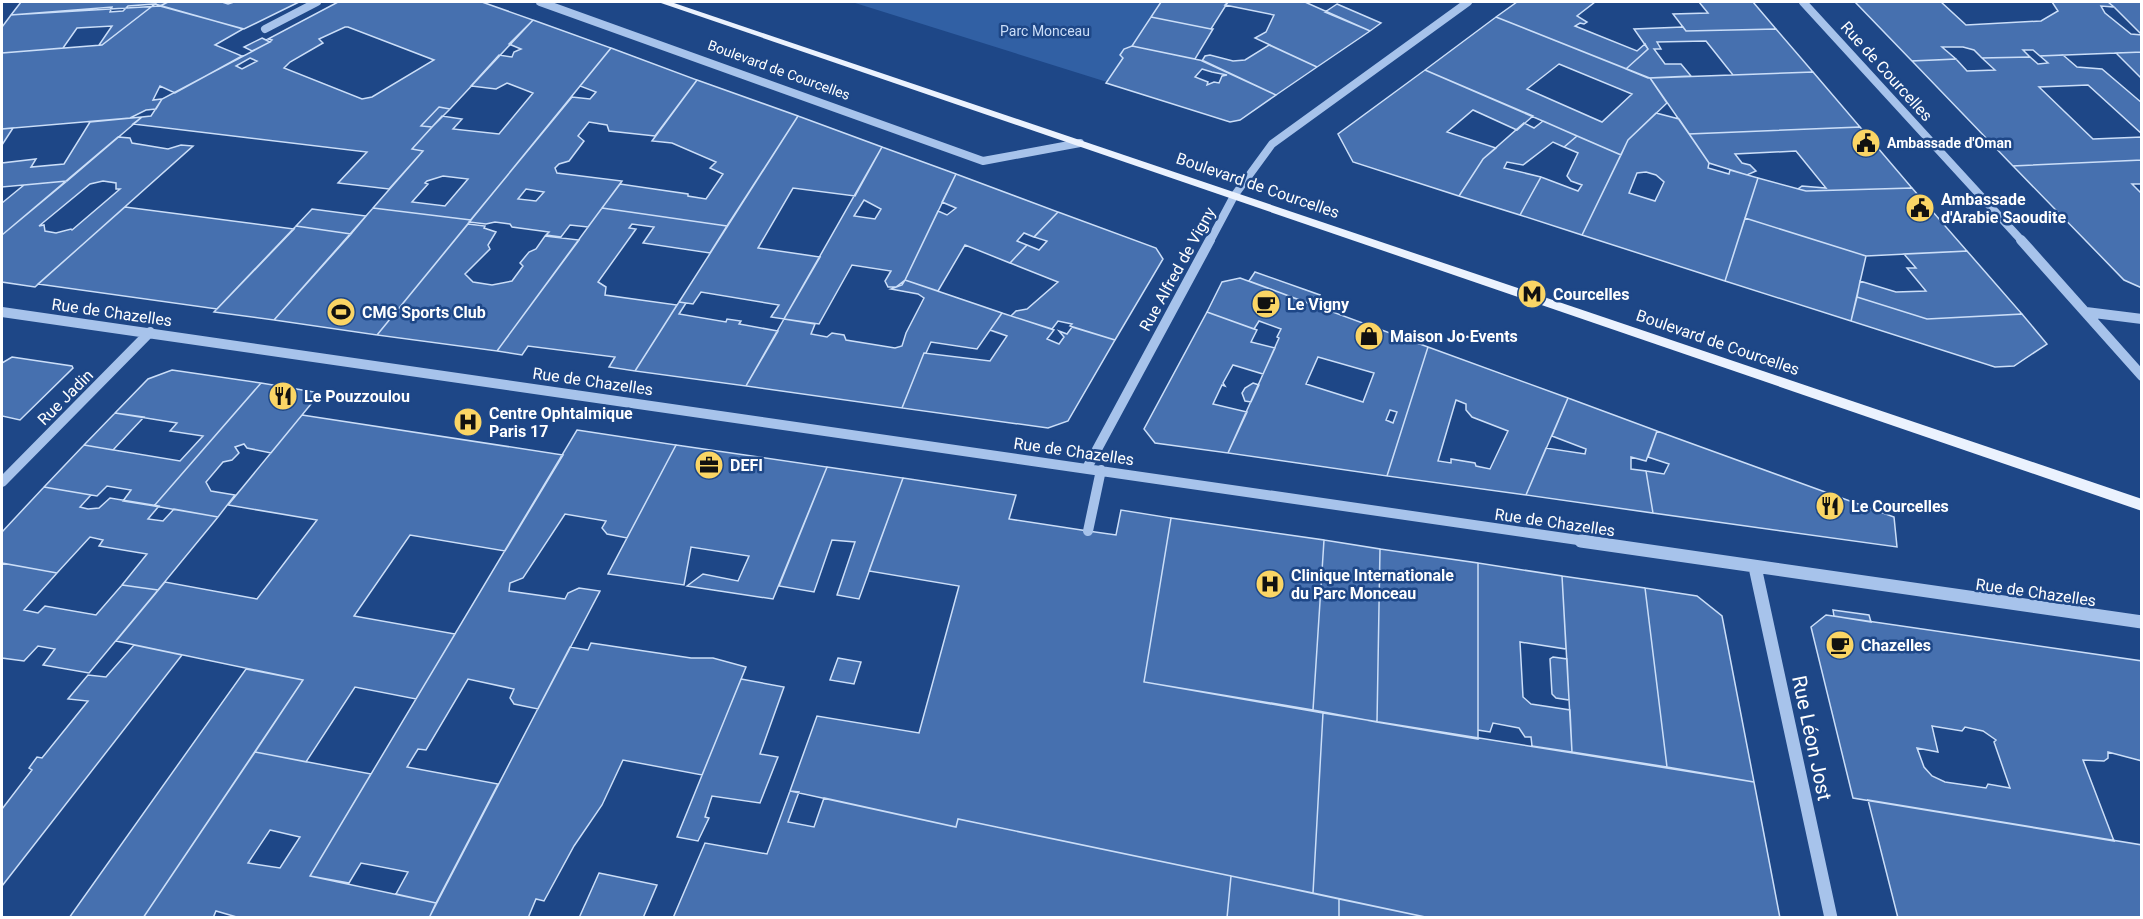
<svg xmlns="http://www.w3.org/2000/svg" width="2143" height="919" font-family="Roboto,sans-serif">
<rect width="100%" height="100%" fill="#1e4787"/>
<!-- green -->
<path fill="#3160a4" d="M852,2H1161L1132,46L1125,48L1120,55L1123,58L1107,82Z"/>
<!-- building -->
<path fill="#4670af" stroke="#cbdef8" stroke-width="1.5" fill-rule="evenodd" d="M21,2H168L160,6L11,15Z
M168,2H222L228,4L234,2H299L244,29L160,6Z
M338,2H482L533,20L450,109L439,107L421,126L432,127L412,149L423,151L389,189L338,183L367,152L133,124L142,117L151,116L162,99L270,42L272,40L268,39ZM345,27H348L434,60L372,97L362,99L284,68L290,62L323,43L319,39ZM250,58L257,61L242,69L236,66Z
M1161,2H1228L1211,29L1151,17Z
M1228,2H1305L1370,31L1317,67L1255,38L1266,32L1274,15L1225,5Z
M1517,2H1595L1577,16L1587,22L1584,24L1580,23L1575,26L1637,51L1645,44L1648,49L1626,69L1496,17Z
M1699,2H1753L1776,29L1686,31L1673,14L1708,13Z
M1855,2H1941L1966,25L2041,21L2058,11L2052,2H2108L2114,7L2101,6L2105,13L2131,34L2142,35V52L2040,56L2033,50H2023L2030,57L1982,58L1974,50L1963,47H1942L1956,59L1912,61Z
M2108,2H2142V35L2114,7Z
M155,4L243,29L215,45L242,56L175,93L160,86L153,100L162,99L156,109L146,110L130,118L2,129V53L102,45Z
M155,4L102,45H99L112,26L77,28L63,48L2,53V27L11,15L112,7L110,12L123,11L128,6Z
M1337,4L1381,23L1370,31L1325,12Z
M1151,17L1211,29H1213L1195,59L1132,46Z
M1496,17L1650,78L1667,103L1628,140L1621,155L1425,70ZM1559,64L1632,94L1602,122L1527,89Z
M533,20L611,48L471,220L373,208L423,151L412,149L442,116L462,119L453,129L499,134L533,93L507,83L496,89L471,86L499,55L512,57L514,52L521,49L509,44ZM443,176L468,179L445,206L412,202L428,184L425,183L427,181Z
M1683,27L1686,31L1776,29L1813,72L1733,75L1706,41L1657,42L1661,49H1654L1665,64H1681L1691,76L1648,78L1626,69L1648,49L1634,29Z
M262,38L270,42L252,51L244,47Z
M1269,45L1317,67L1276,95L1202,61L1205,56L1210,55L1233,61L1245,60Z
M1132,46L1204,61L1276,95L1240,120L1230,122L1106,83L1123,58L1120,55L1124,49ZM1202,69L1212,72L1227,75L1222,76L1219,83L1214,82L1207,85L1208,82L1195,77Z
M611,48L697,80L655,136L609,131L607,125L589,122L578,136L584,141L569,161L559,164L555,168L557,173L622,181L588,227L570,225L561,237L546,235L549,232L512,227L510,224L495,222L486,224L469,222L572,97L590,99L596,92L580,86ZM526,189L544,192L536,201L518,199Z
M2142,52V79L2116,53Z
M2063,55L2077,67L2102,69L2142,103V134L2088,85L2039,87L2093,139L2142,137V160L2013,166L1912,61L1956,59L1967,71L1995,70L1982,58L2030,57L2038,64L2048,63L2040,56Z
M1425,70L1533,116L1517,130L1473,110L1447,132L1496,148L1483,159L1459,196L1353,162L1338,134Z
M1813,72L1860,127L1689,134L1650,78Z
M697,80L798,116L727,226L602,208L620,184L688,194V196L706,199L723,174L710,168L716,162L672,143L652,141Z
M439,107L450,109L432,127L421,126Z
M1656,113L1679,119L1709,163L1708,168L1729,174L1730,170L1758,178L1725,281L1582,235L1628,140ZM1646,172L1656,175L1664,182L1655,201L1629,193L1637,173Z
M798,116L882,147L855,196L793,188L758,248L820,257L784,319L771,317L779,305L701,292L693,304L679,302Z
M142,117L67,181L2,187V163L36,159L31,167L64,164L90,122Z
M1543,121L1577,136L1564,147L1553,142L1523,165L1507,162L1504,168L1541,177L1520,215L1459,196L1483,159L1524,123L1534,128Z
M1860,127L1912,188L1806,191L1798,189L1802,186L1826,188L1796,151L1735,154L1742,163L1750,165L1756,171L1747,175L1709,163L1689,134Z
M13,128L2,145V129Z
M1577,136L1621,155L1582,235L1520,215L1541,177L1578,191L1582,185L1571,181L1567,176L1578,153L1564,147Z
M118,137L130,138L132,143L168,149L181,145L193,146L35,287L2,282V235ZM103,181L116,183V189H120L72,230L71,229L56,233L45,231L44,225L39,226L90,184Z
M882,147L956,174L905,280L896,287H888L885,281L891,271L852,265L819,324L784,319ZM864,200L881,209L875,219L854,216Z
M2142,160V184H2132L2142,194V288L2124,280L2013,166Z
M956,174L1058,212L1034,237L1024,233L1017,241L1027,245L1010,263L965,245L938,291L905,280L938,211L947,215L956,208L942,202Z
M1758,178L1806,191L1912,188L1967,251L1866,256L1745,218Z
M67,181L2,235V203L24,185Z
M125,207L294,229L217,309L38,284Z
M373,208L471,220L377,335L274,320Z
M602,208L727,226L710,253L643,243L654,227L632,224L629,228L636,229L598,282L606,287L605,295L677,305L635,371L609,367L615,357L528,346L522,355L497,351Z
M312,209L366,216L351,234L296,226Z
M1058,212L1156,248L1163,259L1115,340L1070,326L1072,324L1058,321L1052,329L1011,316L1016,311L1027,309L1058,282L1010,263L1027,245L1039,250L1047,241L1034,237Z
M1745,218L1866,256L1851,321L1725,281Z
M468,224L485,226L484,228L496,232L488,245L490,249L465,274L473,282L492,285L512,281L523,266L520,263L529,252L536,249L545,236L579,240L497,351L377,335Z
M296,226L351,234L274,320L214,312Z
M1967,251L2022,314L1927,319L1857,297L1860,281L1896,292L1926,291L1907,268H1916L1904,254Z
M1255,272L1320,295L1313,305L1249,281Z
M1240,278L1428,347L1387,476L1228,453L1279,338L1277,337L1281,329L1259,321L1254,329L1207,312L1222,282ZM1318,357L1374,373L1363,402L1306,384ZM1390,410L1397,412L1393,423L1386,420Z
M905,280L1002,313L977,349L931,342L926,353H924L902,408L746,386L784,319L815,324L811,334L827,337L832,333L844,335L846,340L895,348L902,346L906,333L924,298L918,294L891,289L902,285Z
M1857,297L1927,319L2022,314L2047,344L2014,366L1995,367L1851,321Z
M679,302L686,303L679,314L726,322L727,319L741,321L739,324L778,331L746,386L635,371Z
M1207,312L1257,330L1251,342L1275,348L1263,374L1233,365L1223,383L1225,386L1222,385L1213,404L1247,412L1228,453L1155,443L1144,429Z
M1002,313L1054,330L1047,339L1059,344L1064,337L1059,331L1067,334L1072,327L1115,340L1068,421L1048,428L902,408L924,353L990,361L1007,336L990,330Z
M1428,347L1568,398L1526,495L1387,476ZM1456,400L1466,404V410L1472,417L1508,431L1490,469L1476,466L1475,463L1451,459V463L1438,461Z
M12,357L72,366L73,368L20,420L2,416V363Z
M172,370L261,383L154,506L123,501L131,490L107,486L97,496L44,487L84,445L180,461L203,436L170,431L177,423L115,413L148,379Z
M261,383L320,393L271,453L247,448L244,444L235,447L239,453L232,460L223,462L206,482L211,491L235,495L218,517L154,506Z
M1253,383L1259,385L1251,402L1245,401L1242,393L1245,388Z
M1568,398L1657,431L1646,461L1631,457V469L1646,471L1653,513L1526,495L1546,448L1585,454L1586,449L1552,436Z
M115,413L144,417L113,450L84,445Z
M302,415L563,455L505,551L410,535L354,616L455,634L416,699L355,687L306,762L255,752L303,680L116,641L165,582L257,599L317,520L228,505Z
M577,430L676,445L627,538L607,534L602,528L606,521L565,514L523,578L510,583L509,591L565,599L568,593L579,588L600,591L538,709L514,704L510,698L514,689L468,679L426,750L418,749L407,767L498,784L436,903L396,894L408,872L361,863L349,883L310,876Z
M1657,431L1894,517L1897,547L1653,513L1646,471L1664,474L1669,464L1648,457Z
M676,445L827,467L773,599L687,586L703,574L738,581L749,556L691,547L684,585L608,574Z
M827,467L903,478L859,599L837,595L855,542L832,540L814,592L779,586Z
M903,478L1016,495L1009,519L1088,531L1116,535L1121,510L1171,518L1144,682L1323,713L1313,893L958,819L956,827L790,791L817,716L919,733L959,586L869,571Z
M44,487L91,495L80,507L88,509L99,508L110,498L159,506L148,519L163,521L174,509L218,517L158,590L122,585L147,554L99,546L103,540L90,537L57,573L2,563V532Z
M1171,518L1324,540L1313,710L1144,682Z
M1324,540L1380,549L1377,722L1313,710Z
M1380,549L1478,563V739L1377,722Z
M2,563L57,573L24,610L38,613L45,606L96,615L122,585L158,590L89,673L43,665L55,649L38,646L24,661L2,658Z
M1478,563L1562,576L1566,649L1520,642L1523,697L1531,704L1570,710L1572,752L1532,746L1531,737H1525L1519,728L1493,723L1490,732L1478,730Z
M1562,576L1645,588L1667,767L1572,752Z
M1645,588L1697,596L1722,616L1754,782L1667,767Z
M1833,610L1869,615L1871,622L1834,616Z
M1826,615L2142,661V761L2108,752V758L2104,761L2083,760L2114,841L1853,798L1811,627ZM1932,726L1962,731L1965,727L1983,731L1996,740L1994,742L2010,788L1988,784L1986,788L1945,782L1932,776L1924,767L1917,748L1938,752Z
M591,643L691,658H713L746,667L702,775L623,760L602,805L574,846L544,901L536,899L528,918H429L570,647L588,650Z
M134,645L182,655L2,886V809L32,770L29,768L37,757L42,758L88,701L68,699L88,675L106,677Z
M1553,657L1567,659L1569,700L1556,698L1552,694L1550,659Z
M838,658L861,662L854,684L830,680Z
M246,669L303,680L143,918H69Z
M741,679L784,687L760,754L778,757L760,803L712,796L705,817L709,818L698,841L677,837Z
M1323,713L1754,782L1780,918H1430L1313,893Z
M255,752L371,774L310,876L436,903L429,918H240L216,911L213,918H143ZM270,830L300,837L280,868L248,863Z
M790,791L799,792L788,822L814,827L824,798L956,827L958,819L1231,876L1227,918H673L705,843L767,854Z
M1868,800L2142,845V918H1898Z
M599,873L657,885L643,918H579Z
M1231,876L1339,899V918H1227Z
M1339,899L1430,918H1339Z"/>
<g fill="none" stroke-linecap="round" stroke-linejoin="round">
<!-- minor-far2 -->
<path stroke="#a7c3eb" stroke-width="8" d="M540,2L983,161L1080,143
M1803,2L2022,241
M265,29L317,2
M1210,241L1234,196L1272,144L1468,2"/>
<!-- minor-far1 -->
<path stroke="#a7c3eb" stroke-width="10" d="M2021,240L2142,376
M2,312L1592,542
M2086,312L2142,319
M1087,468L1210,240
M2,482L150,332
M1088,531L1101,470"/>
<!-- minor -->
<path stroke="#a7c3eb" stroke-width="13" d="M1581,541L2142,622
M1755,567L1831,918"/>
<!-- major -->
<path fill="#ebf2fe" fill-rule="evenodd" d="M658,2H671L2142,499V511Z"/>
</g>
<!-- icons -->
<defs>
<g id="civic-disc" transform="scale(1.5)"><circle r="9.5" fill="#fad565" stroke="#1e4787"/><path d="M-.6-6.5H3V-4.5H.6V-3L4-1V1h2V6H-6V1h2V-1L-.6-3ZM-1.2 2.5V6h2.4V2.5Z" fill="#111"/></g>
<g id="metro-disc" transform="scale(1.5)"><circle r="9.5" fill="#fad565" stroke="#1e4787"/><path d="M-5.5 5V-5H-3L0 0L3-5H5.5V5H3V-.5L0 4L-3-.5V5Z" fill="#111"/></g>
<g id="cafe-disc" transform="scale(1.5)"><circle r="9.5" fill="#fad565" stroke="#1e4787"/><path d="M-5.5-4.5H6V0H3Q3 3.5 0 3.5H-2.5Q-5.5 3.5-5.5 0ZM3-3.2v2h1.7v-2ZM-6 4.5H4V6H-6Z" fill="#111"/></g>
<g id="stadium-disc" transform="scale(1.5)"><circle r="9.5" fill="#fad565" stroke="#1e4787"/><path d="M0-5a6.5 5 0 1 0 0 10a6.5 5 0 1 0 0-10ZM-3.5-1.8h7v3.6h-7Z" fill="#111"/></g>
<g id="shop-disc" transform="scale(1.5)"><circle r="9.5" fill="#fad565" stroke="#1e4787"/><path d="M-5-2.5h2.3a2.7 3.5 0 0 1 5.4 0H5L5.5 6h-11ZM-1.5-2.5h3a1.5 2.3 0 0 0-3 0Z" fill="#111"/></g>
<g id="restaurant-disc" transform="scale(1.5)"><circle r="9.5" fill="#fad565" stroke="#1e4787"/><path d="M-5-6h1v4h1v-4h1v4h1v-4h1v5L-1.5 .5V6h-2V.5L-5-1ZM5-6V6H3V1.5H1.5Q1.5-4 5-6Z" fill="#111"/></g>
<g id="hospital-disc" transform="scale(1.5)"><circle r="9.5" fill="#fad565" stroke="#1e4787"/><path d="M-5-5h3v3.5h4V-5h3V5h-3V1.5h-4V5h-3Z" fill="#111"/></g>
<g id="office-disc" transform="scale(1.5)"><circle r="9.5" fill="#fad565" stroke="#1e4787"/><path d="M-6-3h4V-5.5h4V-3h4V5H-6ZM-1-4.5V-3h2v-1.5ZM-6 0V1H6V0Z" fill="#111"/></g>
</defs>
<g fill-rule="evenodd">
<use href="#civic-disc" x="1866" y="143"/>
<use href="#civic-disc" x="1920" y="208"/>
<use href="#metro-disc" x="1532" y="294"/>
<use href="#cafe-disc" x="1266" y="304"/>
<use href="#stadium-disc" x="341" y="312"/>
<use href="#shop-disc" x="1369" y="336"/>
<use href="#restaurant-disc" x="283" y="396"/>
<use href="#hospital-disc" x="468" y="422"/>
<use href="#office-disc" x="709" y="465"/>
<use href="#restaurant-disc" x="1830" y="506"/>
<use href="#hospital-disc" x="1270" y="584"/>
<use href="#cafe-disc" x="1840" y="645"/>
</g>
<g text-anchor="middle" stroke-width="5" stroke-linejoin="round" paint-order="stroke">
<!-- far-park labels -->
<g font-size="14" fill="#cbdef8" stroke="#1e4787">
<text x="1045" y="36">Parc Monceau</text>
</g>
<!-- far-street labels -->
<g font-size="14" fill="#fff" stroke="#1e4787">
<text transform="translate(779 70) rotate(20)" y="5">Boulevard de Courcelles</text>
</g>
<!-- far-poi labels -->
<g font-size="14" font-weight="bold" fill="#fff" stroke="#1e4787" text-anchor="start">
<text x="1887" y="148">Ambassade d'Oman</text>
</g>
<!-- street labels -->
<g font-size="16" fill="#fff" stroke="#1e4787">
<text transform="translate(1887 71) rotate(48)" y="6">Rue de Courcelles</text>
<text transform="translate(1258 185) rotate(19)" y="6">Boulevard de Courcelles</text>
<text transform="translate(1177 269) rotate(-61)" y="6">Rue Alfred de Vigny</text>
<text transform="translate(112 312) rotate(8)" y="6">Rue de Chazelles</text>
<text transform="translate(1718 342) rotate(19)" y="6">Boulevard de Courcelles</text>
<text transform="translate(593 381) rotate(8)" y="6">Rue de Chazelles</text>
<text transform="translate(65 397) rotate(-45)" y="6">Rue Jadin</text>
<text transform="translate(1074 451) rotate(8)" y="6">Rue de Chazelles</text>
<text transform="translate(1555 522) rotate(8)" y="6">Rue de Chazelles</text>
<text transform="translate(2036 592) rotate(8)" y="6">Rue de Chazelles</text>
</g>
<!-- poi labels -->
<g font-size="16" font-weight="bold" fill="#fff" stroke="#1e4787" text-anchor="start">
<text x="1941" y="205">Ambassade<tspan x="1941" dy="18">d'Arabie Saoudite</tspan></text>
<text x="1553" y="300">Courcelles</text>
<text x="1287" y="310">Le Vigny</text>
<text x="362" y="318">CMG Sports Club</text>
<text x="1390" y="342">Maison Jo·Events</text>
<text x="304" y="402">Le Pouzzoulou</text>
<text x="489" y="419">Centre Ophtalmique<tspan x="489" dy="18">Paris 17</tspan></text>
<text x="730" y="471">DEFI</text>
<text x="1851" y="512">Le Courcelles</text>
<text x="1291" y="581">Clinique Internationale<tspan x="1291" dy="18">du Parc Monceau</tspan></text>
<text x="1861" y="651">Chazelles</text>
</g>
<!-- near-street labels -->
<g font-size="20" fill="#fff" stroke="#1e4787">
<text transform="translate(1812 738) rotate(78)" y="7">Rue Léon Jost</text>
</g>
</g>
<!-- border -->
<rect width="2143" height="919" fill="none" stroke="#ffffff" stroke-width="6"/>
</svg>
